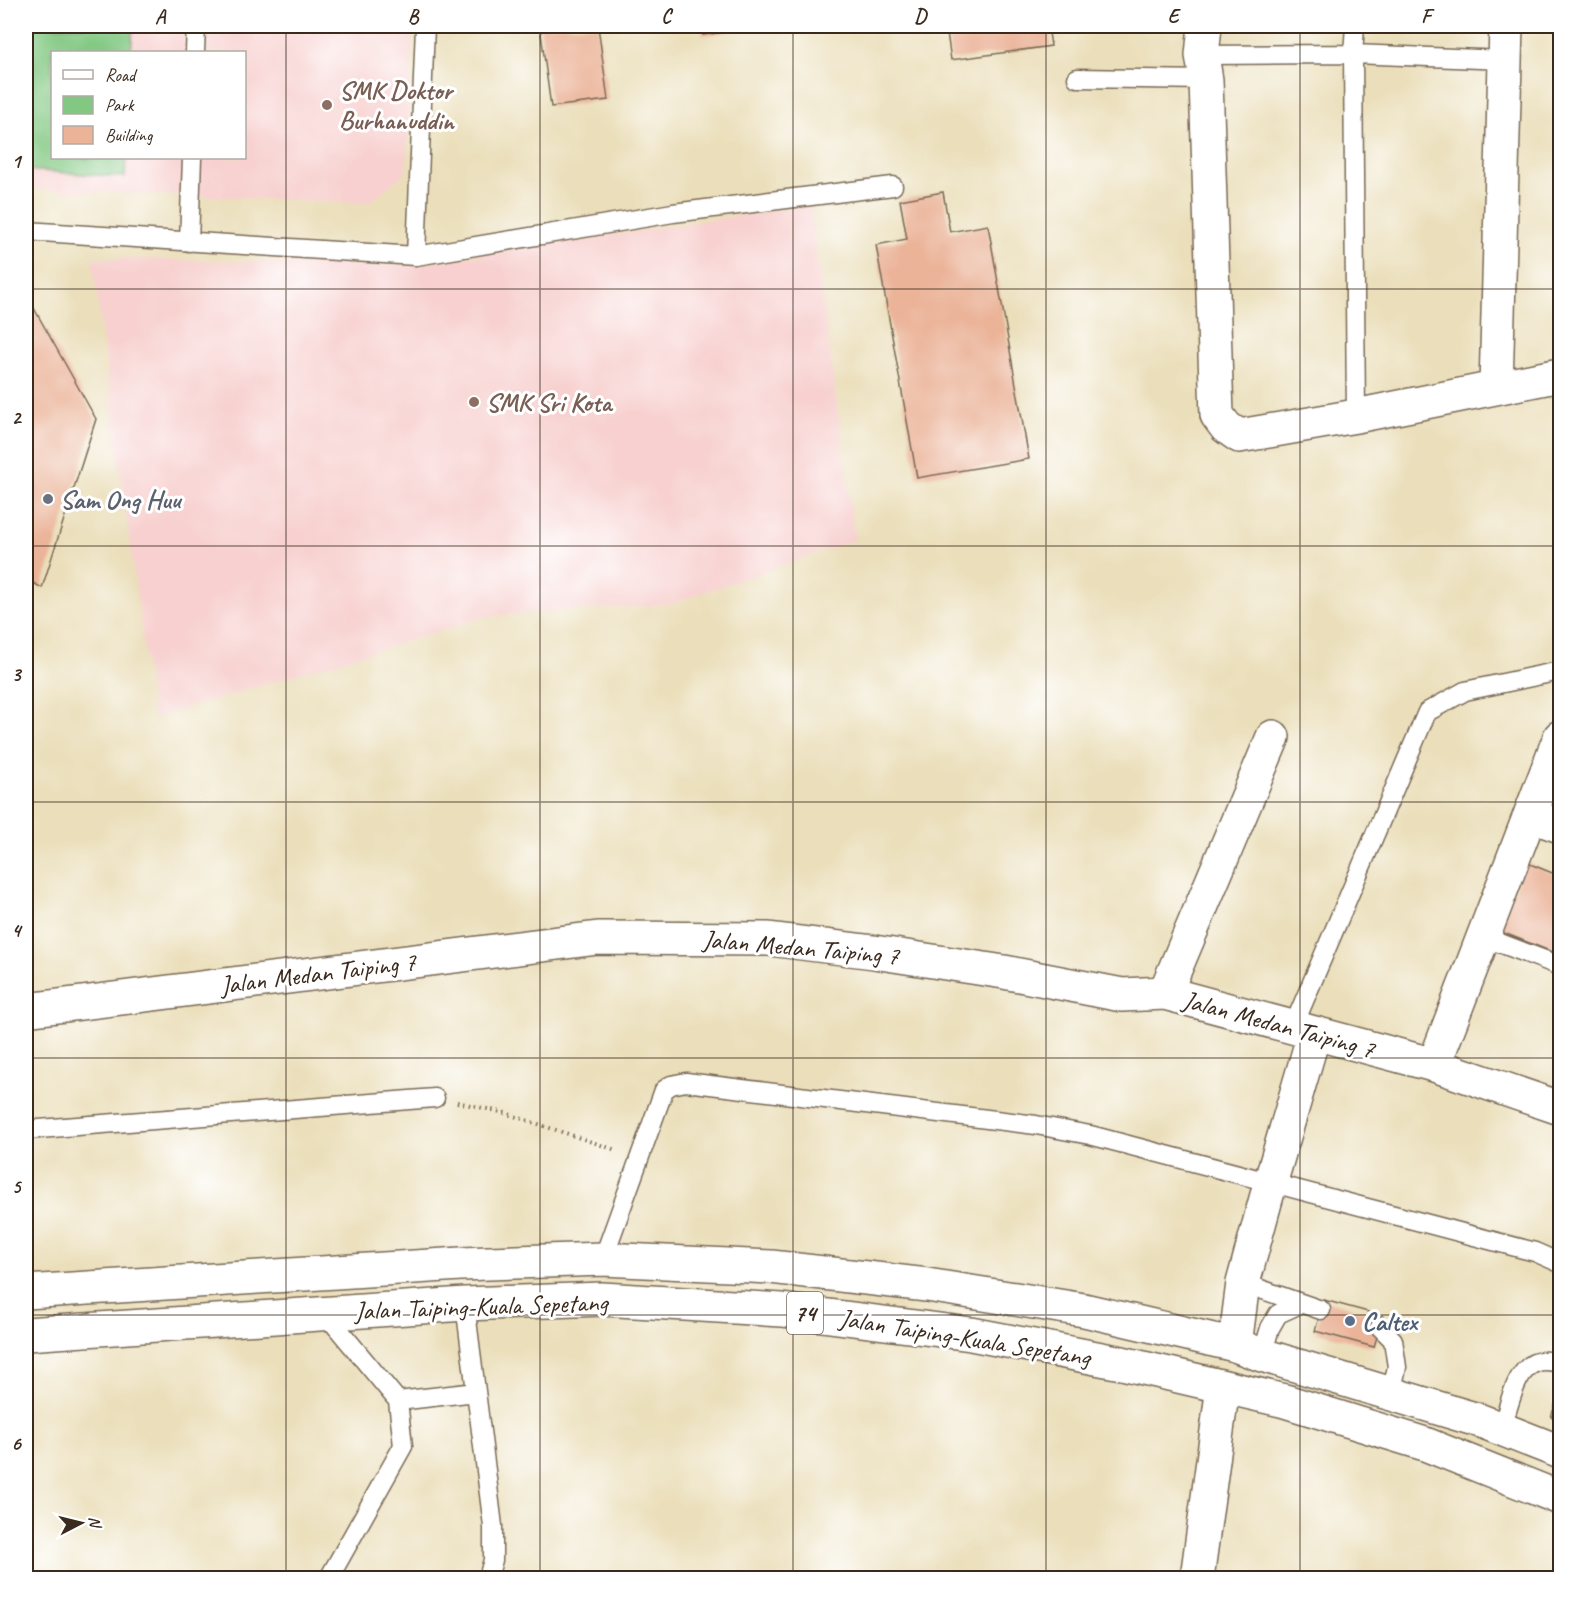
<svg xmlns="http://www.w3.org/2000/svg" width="1586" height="1604" font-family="Caveat,sans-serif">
<rect width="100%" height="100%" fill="#fff"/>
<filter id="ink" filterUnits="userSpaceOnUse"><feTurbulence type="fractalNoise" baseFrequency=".0167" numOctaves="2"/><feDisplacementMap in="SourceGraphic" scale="12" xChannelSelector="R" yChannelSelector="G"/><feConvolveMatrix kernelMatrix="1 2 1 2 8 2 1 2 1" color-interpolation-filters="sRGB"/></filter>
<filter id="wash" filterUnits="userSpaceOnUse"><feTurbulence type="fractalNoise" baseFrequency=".008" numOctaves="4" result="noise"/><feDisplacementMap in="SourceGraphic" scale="24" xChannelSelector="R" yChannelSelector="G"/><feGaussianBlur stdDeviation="1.35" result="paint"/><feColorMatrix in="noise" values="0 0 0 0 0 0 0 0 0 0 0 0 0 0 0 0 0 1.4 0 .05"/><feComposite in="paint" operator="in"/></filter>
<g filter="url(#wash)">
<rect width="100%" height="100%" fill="#ebdfbb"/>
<!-- built -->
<path fill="#f7d0cf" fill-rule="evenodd" d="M26,26H413L406,172L368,203L26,189ZM52,52H244V158H52Z
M810,205L855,540L670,604L488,616L153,718L92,258L409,265Z"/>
<!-- green -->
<path fill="#82c882" stroke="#5e7950" stroke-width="1.5" d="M26,26H133L131,52H52V158H126L125,177L26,170Z"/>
<g id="blocks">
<!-- building -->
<path fill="#ebb499" d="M540,26H598L608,100L551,107Z
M702,26H746V29L703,35Z
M946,26H1048L1051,46L951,60Z
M943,192L950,232L988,225L1029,459L917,478L876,245L907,239L900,200Z
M26,294L96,419L42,588L26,579Z
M1525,862L1560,876V955L1499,931Z
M1324,1300L1383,1316L1374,1347L1315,1331Z
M1560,1391V1421L1551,1417Z"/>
</g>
</g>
<g filter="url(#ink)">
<use href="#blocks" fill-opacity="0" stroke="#796955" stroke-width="1.5"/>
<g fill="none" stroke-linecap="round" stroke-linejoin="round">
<!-- lane casing -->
<g stroke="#796955" stroke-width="21">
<path id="lane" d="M1355,26L1353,54L1356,416
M195,52L196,26
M1202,55L1353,54L1505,60
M1077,78L1206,80
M26,231L416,256L673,213L893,186
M189,242L192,158
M416,256L425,26
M1484,937L1560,966
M1293,1027L1427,712L1465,691L1560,671
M26,1130L435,1098
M603,1259L664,1090L671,1085L686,1082L1036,1125L1090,1135L1535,1252L1560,1263
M1243,1283L1321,1310
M465,1304L493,1526V1560L488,1578
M325,1313L398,1401
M1380,1327L1393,1340L1397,1367L1391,1394
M1262,1355L1270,1328L1278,1314L1300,1304
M1502,1429C1511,1399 1518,1348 1560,1364
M329,1578L403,1446L398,1401L476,1392"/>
</g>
<!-- street casing -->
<g stroke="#796955" stroke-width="36">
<path id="street" d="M1205,26L1202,55L1206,80L1217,415L1226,427L1239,436L1356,416L1560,375
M1496,387L1506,26
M1532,816L1560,826
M1165,993L1273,737
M26,1010L598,938L769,939L874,952L1004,972L1122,995L1165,993L1434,1065L1560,1108
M1434,1065L1560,737
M1235,1345L1243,1283L1270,1184L1314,1034
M1197,1578L1223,1387"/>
</g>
<!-- primary casing -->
<g stroke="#796955" stroke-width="36">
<path id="primary" d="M26,1292L461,1264L603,1259L771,1267L927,1285L1084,1310L1235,1345L1262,1355L1481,1421L1560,1452
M26,1334L465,1304L602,1299L782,1310L971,1334L1122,1363L1285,1401L1425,1444L1560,1498"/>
</g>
<!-- path -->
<path stroke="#796955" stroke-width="4" stroke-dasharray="1.5 4.5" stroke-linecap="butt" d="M457,1102L505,1113L616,1150"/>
<!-- lane -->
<use href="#lane" stroke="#fff" stroke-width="18"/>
<!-- street -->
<use href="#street" stroke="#fff" stroke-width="33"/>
<!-- primary -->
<use href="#primary" stroke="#fff" stroke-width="33"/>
</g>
</g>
<!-- grid -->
<path fill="none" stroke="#3b2a1e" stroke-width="1.5" stroke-opacity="0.55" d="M286,26V1578M540,26V1578M793,26V1578M1046,26V1578M1300,26V1578M26,289H1560M26,546H1560M26,802H1560M26,1058H1560M26,1315H1560"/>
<!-- markers -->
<g fill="#8d6e63" stroke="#fff" stroke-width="2">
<circle cx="327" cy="105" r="6"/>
<circle cx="474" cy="402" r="6"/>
</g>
<circle fill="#6b7280" stroke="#fff" stroke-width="2" cx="48" cy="499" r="6"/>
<circle fill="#5c6f8a" stroke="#fff" stroke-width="2" cx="1350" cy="1321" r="6"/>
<g text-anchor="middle" stroke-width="6" stroke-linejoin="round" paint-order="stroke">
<!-- shield labels -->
<rect fill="#fff" stroke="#766a62" stroke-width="1.5" x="787" y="1292" width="36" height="42" rx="4.5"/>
<g font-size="24" font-weight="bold" fill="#3b2a1e">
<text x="805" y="1321">74</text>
</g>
<!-- education labels -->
<g font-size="26" font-weight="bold" fill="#785e54" stroke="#fff" text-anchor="start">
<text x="339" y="99">SMK Doktor<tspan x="339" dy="30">Burhanuddin</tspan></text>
<text x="486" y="411">SMK Sri Kota</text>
</g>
<!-- worship labels -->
<g font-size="26" font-weight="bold" fill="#5b616d" stroke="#fff" text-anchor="start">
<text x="60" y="508">Sam Ong Huu</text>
</g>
<!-- street labels -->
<g font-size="26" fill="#3b2a1e" stroke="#fff">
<text transform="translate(801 947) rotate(5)" y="9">Jalan Medan Taiping 7</text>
<text transform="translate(318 973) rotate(-7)" y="9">Jalan Medan Taiping 7</text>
<text transform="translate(1279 1024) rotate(15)" y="9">Jalan Medan Taiping 7</text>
<text transform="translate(481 1306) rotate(-2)" y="9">Jalan Taiping-Kuala Sepetang</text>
<text transform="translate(965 1337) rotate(9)" y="9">Jalan Taiping-Kuala Sepetang</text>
</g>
<!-- service labels -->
<g font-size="26" font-weight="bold" fill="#4e5e75" stroke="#fff" text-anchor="start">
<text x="1362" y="1330">Caltex</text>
</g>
</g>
<!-- margin -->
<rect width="1586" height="1604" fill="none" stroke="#fff" stroke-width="66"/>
<!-- legend -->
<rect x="51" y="51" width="195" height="108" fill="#ffffff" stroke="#b1aaa5" stroke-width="1.5"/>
<rect x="63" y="70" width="30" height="9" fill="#ffffff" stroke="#b1aaa5" stroke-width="1.5"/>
<text x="105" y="81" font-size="18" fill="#3b2a1e">Road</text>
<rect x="63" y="96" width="30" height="18" fill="#82c882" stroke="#b1aaa5" stroke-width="1.5"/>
<text x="105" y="111" font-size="18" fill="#3b2a1e">Park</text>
<rect x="63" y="126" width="30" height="18" fill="#ebb499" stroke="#b1aaa5" stroke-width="1.5"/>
<text x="105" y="141" font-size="18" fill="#3b2a1e">Building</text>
<!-- north arrow -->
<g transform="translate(81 1523) rotate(83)" stroke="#ffffff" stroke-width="4.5" paint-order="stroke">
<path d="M0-4.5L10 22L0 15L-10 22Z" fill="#3b2a1e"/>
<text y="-9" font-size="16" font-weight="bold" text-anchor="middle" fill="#3b2a1e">N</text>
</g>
<rect x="33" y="33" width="1520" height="1538" fill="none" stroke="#3b2a1e" stroke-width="2"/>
<g font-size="20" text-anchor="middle" font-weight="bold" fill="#3b2a1e">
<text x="160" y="23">A</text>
<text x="413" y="23">B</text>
<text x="666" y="23">C</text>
<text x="920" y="23">D</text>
<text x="1173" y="23">E</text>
<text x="1426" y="23">F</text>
<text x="16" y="168">1</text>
<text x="16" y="424">2</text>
<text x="16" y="681">3</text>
<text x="16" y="937">4</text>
<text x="16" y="1193">5</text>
<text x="16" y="1450">6</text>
</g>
</svg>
